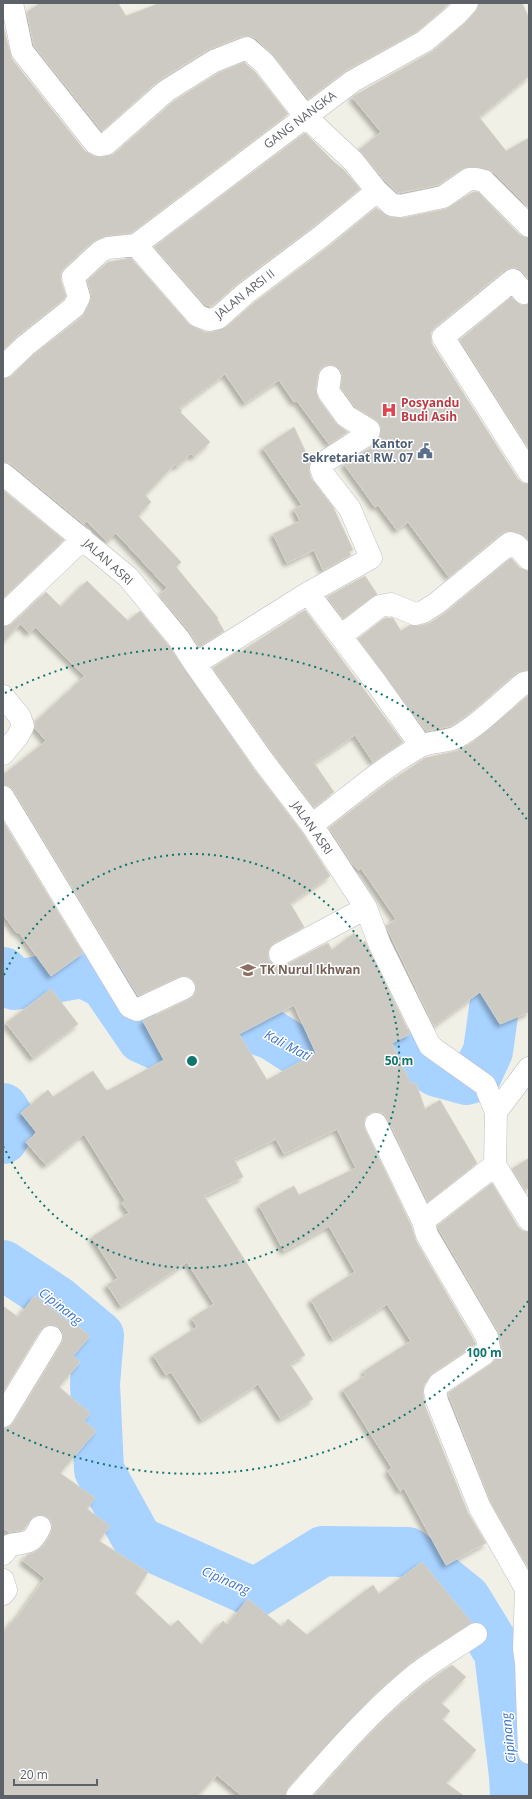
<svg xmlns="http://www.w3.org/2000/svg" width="532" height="1799" font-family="'Open Sans',sans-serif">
<defs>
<filter id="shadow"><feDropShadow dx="-3.5" dy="3.5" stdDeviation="2" flood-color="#0004"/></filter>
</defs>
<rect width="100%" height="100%" fill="#f1f0e6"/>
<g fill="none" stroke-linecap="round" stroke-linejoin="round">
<!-- river -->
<path stroke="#a8d2ff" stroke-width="50" d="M3,972L15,985L83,973L105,984L142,1038L166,1049L212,1026L240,1023L272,1035L311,1060L329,1068L362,1061L388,1051L409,1054L437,1072L466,1080L476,1077L488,1051L494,1008L502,979L521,967H529
M3,1108L12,1122L3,1139
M3,1265L56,1300L99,1336L95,1384L99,1470L138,1541L255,1593L323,1551L408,1552L466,1599L499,1653L514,1776L515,1796"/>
</g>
<!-- building -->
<path fill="#cccac3" stroke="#d7d2c4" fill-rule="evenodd" filter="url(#shadow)" d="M40,3H118L126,16L160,3H450L418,31L347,70L308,99L272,54L255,38L250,36H243L207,50L159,80L102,131L34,46L27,12Z
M479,3H522L529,18V76L479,117L506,151L529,138V208L493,172L476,167L462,169L438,185L398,193L386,182L359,150L381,132L352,97L433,51L466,22L476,11Z
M3,26L12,59L85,151L94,156L101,157L114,154L174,101L220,72L244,62L255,72L288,114L131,233L106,236L92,242L64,268L61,273V281L66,296L64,299L17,336L3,350Z
M305,133L334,162L344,170L360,189L315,225L238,283L212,306L205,305L154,247Z
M473,192H478L520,235L529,238V279L518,268H511L505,270L435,327L431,332V338L432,344L518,479L523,483L529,484V541L520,533L507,531L502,533L449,577L408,522L397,530L378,505L375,507L344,464L375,445L381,433L380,425L376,420L355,407L341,388L342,373L338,367L331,365H326L320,369L318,375L316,389L318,398L336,423L348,432L329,444L297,401L294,402L279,380L245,403L225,374L179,408L182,411L180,412L210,442L194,457L191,454L177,467L175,464L145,495L151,502L138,516L181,562L176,567L218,618L217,619L224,631L199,647L189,631L159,595L167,588L116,533L107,542L87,521L84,524L11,464L3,462V379L12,376L33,355L82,317L90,302L91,293L87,281L108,262L131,258L189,324L205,332H212L226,327L254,303L331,245L376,208L390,217L403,218L446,209Z
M511,297L521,305L529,304V449L460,340Z
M294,427L310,461L309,471L311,478L333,507L353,550L349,552L351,555L323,570L314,550L287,563L273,534L300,521L294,509L302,505L263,448Z
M3,490L64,540L3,598Z
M511,558L520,568L529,571V670L516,673L475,709L451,726L426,731L358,639L385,618H393L401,631L410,625L418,626L430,623L445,613Z
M365,576L377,594L343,619L327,597Z
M87,581L128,621L140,611L169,646L254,769L302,832L330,876L290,903L304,927L274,943L270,947L268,953L269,960L274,965L279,966L286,965L328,943L332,950L354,933L363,943L365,941L410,1034L392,1043L411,1084L416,1083L425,1109L440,1100L477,1163L428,1202L387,1118L383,1113L377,1112L370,1113L365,1117L364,1123L365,1129L411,1225L416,1241L476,1344L432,1374L424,1385L423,1393L425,1406L468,1513L486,1543L446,1565L404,1488L400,1491L388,1471L392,1468L343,1390L366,1375L364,1371L411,1341L387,1304L333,1339L311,1300L355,1272L329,1226L284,1251L259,1205L294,1186L299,1195L356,1168L337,1129L284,1154L276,1139L234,1159L243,1177L204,1196L305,1355L290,1364L313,1399L281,1419L258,1384L202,1420L171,1372L166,1375L153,1355L197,1327L192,1318L214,1304L187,1262L121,1306L107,1285L118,1278L92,1237L129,1213L122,1203L125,1200L84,1134L46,1165L26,1142L37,1133L21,1113L48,1090L53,1097L93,1071L106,1090H109L164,1060L143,1021L189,999L194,995L196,989L195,982L191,978L185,976L179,977L138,996L14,791L9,786L3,785V775L46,741L35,728V722L85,676L35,627L30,633L20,624L3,642V627L12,624L46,592L61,607ZM294,1005L316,1053L267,1080L239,1034Z
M305,610L403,742L373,762L355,735L314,763L334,792L314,807L274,755L213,668L238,651L239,653Z
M529,695V1012L500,1024L480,992L434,1026L386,926L396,919L361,868L358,870L351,862L329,828L385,785L425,758L456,751L473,742Z
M3,821L83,953L51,976L19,932L17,933L3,914Z
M51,989L78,1024L33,1058L6,1023Z
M529,1158V1188L525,1190L512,1169Z
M492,1183L518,1227L523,1231L529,1232V1569L491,1503L448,1393L491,1364L499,1356L501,1346L498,1331L437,1226Z
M35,1296L70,1323L71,1321L90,1336L73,1356L80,1362L59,1387L90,1413L84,1421L96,1431L60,1473L95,1498L87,1509L110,1526L99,1541L148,1572L135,1593L171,1627L178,1620L202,1645L223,1621L227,1625L248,1599L282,1627L288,1619L307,1635L373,1585L379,1594L422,1562L472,1623L415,1659L375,1694L302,1772L288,1788L285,1796H242L217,1775L197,1796H3V1633L15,1618L16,1619L45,1578L23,1561L27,1555L35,1552L44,1545L51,1533L52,1527L50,1520L45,1516L40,1515L33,1517L23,1530L9,1532L3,1528V1428L9,1427L14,1422L62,1343L63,1338L62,1331L58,1327L52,1325L45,1326L40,1331L3,1392V1306L18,1317Z
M452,1665L466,1677L441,1703L450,1711L442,1719L476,1750L446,1783L464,1796H314L362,1742L392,1712L423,1685Z"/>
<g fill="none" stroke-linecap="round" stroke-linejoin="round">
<!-- minor casing -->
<g stroke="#bebfc6" stroke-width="23">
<path id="minor" d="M12,3L22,51L95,143L99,145L106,144L166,91L214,61L247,48L264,63L305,116L353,161L377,191
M136,245L353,81L425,41L457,14L467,3
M529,291L524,293L513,280L443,337L529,472
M3,367L25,346L74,307L79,297L73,277L101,251L108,248L136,245L198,316L209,320L218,318L246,293L323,235L377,191L392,205L400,206L443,197L469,179H476L484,181L529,226
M3,474L128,577L179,639L195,664L264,762L312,825L366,908L380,945L430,1046L485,1085L496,1112L495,1165L423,1221L427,1235L487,1337L489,1348L484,1354L439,1384L435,1391L437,1401L480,1508L526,1589L524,1649L526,1663L529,1665
M308,593L377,684L421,746
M3,615L83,539
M341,636L380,606L391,604L415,614L423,612L437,603L510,543L516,545L529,559
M195,664L308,593L371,558L350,509L323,474L321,468L323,463L368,434L369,430L346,416L328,391L330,377
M3,696L20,717L23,726L18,736L3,754
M3,797L130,1007L137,1010L184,988
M312,825C347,799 380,769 419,747C430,741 445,743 457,737C481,724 503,700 524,683L529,682
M280,954L366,908
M496,1112L529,1068
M376,1124L423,1221
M495,1165L529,1220
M3,1416L51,1337
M3,1554L10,1545C28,1542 32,1544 40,1527
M3,1580L6,1590L3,1594
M526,1663L529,1753
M297,1796C334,1754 371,1711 415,1675C434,1660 455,1648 476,1634"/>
</g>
<!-- minor -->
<use href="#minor" stroke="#fff" stroke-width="22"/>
</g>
<!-- distance rings -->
<g fill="none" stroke="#0f766e" stroke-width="2" stroke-dasharray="2 4">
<path d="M4 975A207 207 0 1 1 4 1147"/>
<path d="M528 1301A413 413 0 0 1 5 1429M5 693A413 413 0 0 1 528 821"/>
</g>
<!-- icons -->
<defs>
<g id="hospital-bare" transform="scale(1.2)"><path d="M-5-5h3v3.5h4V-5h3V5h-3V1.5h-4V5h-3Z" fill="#e0444e" stroke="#fff" stroke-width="2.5" paint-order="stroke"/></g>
<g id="civic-bare" transform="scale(1.2)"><path d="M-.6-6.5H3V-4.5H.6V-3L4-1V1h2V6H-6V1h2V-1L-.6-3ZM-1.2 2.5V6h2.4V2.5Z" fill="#5c6f8a" stroke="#fff" stroke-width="2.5" paint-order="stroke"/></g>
<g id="school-bare" transform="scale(1.2)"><path d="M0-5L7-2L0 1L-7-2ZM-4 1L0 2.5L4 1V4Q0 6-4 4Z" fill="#8d6e63" stroke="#fff" stroke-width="2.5" paint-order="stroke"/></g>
</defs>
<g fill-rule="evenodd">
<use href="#hospital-bare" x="389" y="410"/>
<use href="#civic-bare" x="425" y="451"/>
<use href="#school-bare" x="248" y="970"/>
</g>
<g text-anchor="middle" stroke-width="3" stroke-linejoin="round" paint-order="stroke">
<!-- street labels -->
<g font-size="12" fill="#5d6168" stroke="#fff">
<text transform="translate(300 120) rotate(-37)" y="4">GANG NANGKA</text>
<text transform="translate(245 294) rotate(-38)" y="4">JALAN ARSI II</text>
<text transform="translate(108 562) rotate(42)" y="4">JALAN ASRI</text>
<text transform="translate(312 828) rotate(55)" y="4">JALAN ASRI</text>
</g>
<!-- health labels -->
<g font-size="12" font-weight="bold" fill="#be3a42" stroke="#fff" text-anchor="start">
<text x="401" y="407">Posyandu<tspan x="401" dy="14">Budi Asih</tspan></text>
</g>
<!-- service labels -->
<g font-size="12" font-weight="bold" fill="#4e5e75" stroke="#fff" text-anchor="end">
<text x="413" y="448">Kantor<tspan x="413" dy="14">Sekretariat RW. 07</tspan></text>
</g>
<!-- education labels -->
<g font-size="12" font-weight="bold" fill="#785e54" stroke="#fff" text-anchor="start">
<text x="260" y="974">TK Nurul Ikhwan</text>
</g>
<!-- water labels -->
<g font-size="13" font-style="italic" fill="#3c74c6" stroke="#fff">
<text transform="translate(288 1045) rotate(28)" y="5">Kali Mati</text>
<text transform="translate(61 1306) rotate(38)" y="5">Cipinang</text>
<text transform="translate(226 1580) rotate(24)" y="5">Cipinang</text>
<text transform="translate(508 1738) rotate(-96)" y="5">Cipinang</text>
</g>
</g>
<circle cx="192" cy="1061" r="6" fill="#0f766e" stroke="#fff" stroke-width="2"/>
<g font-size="12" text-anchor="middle" font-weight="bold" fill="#0f766e" stroke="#fff" stroke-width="3" stroke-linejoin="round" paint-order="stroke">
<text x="399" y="1065">50 m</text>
<text x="484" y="1357">100 m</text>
</g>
<!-- border -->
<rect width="532" height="1799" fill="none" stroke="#5d6168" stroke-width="8"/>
<!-- scale -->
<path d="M14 1779v6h83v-6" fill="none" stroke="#5d6168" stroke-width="2"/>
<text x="20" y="1779" font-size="12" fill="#5d6168" stroke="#ffffff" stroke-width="3" paint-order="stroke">20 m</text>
</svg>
